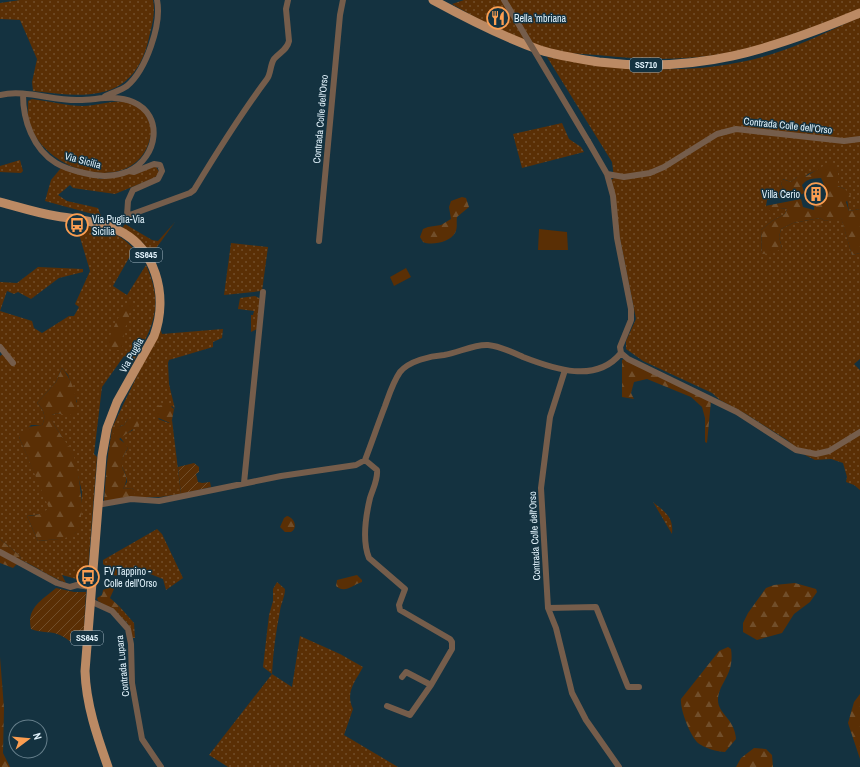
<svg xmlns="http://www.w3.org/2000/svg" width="860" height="767" font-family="'Archivo Narrow',sans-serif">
<defs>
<pattern id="grass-dots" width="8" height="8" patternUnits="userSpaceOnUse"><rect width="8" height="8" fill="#5a2f05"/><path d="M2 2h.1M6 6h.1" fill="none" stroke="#714e2a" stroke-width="1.8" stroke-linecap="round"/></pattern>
<pattern id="forest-firs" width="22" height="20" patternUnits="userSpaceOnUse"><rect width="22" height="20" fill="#5a2f05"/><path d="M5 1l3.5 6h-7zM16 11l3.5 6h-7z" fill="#714e2a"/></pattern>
<pattern id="garden-furrows" width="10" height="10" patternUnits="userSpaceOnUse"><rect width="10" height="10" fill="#5a2f05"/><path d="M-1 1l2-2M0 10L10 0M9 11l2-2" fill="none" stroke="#714e2a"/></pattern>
</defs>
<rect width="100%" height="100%" fill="#143240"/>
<!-- grass -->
<path fill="url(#grass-dots)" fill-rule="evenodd" d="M20,0H153C156,15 151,28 148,42C132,104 83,97 33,91L32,82L37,59L20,20L0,19V3Z
M464,0H860V10C816,25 773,44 727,53C684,61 640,60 597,55C587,54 576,54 567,53C527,46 486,24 452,4Z
M860,17V209L849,211L845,189L838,186V172L827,166L808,174L805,177H797L791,182L783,179L781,183L784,191C779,196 771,195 765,198L767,200L766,206L787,209L785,214L772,221L761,230L762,254L782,248L779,237L781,229L793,223L820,218L825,221L841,217L852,255L860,253V359L854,364L860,370V490L854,485L846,482L847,477L843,463L831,459L815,460L805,455L787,440L746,414L720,400L712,393L643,361L626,349V341L636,319L619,234L611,180L614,178L612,162L547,57C626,71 707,78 784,50C810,41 835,28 860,17Z
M32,99C49,101 67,106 83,106C100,106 121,96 137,106C146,112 152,124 151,134C140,197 48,176 30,125C27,118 28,109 28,101Z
M562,123L569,139L581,147L584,152L522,168L513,134Z
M20,160L23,171L21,173L0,172V166Z
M152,167H156L160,173L154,178L115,194L73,188L70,185L58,195L67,201L98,208L102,219L97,217L96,215L45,201L51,180L61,168L101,179L127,174H136Z
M175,222L152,254L142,242L122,228L125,224L152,240L158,241Z
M76,224C100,229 117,230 134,249L113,286L127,295L146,265C164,305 154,326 133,362L124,356L102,387L94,454L97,457L87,582L62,575L66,583C50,577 37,567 21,560L20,556L0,539V356L4,353L0,348V282L17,283L38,267L83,269V272L59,278L31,299L18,292L14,294L7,291L0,311L32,321L34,328L42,333L69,316H74L79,307L75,304L90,271ZM62,368L68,375L77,402L61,414L57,413L52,415V421L73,455L82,492L80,516L78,528L75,533L59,539L38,541L27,516L42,514L50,508L19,437L31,425H42C47,416 43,409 37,403L56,382Z
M231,243L268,247L262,291L224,295Z
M255,296L261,299L257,329L251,332V315H253L254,311L238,309L240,298Z
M160,328L162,334L223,329L222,338L213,342V347L169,360L168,363L169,384L175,409L172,406L158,419L169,423L172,420L181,494L160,497H134V490L132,488L123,489L127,482C125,463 115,470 128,448L120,437L133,430L128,419L124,425L120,426L108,456L112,428Z
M653,502C665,512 674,517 672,534Z
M157,529L162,534L183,578L166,590L163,579L145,572L143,576L127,572L123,576L111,575L107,567L103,564V560Z
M277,582L285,589C285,597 281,603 280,611C276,631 273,652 272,674L292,687L300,636L340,654L363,667C355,682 345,692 353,709L344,735L398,767H228L209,755L272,674L263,667L269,615L273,601V589Z
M119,606L134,623L135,638H132L128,624L117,613Z"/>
<!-- forest -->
<path fill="url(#forest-firs)" d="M832,164L838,172V186L845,189L851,196L846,202L849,211L860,209V253L852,255L841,218L825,221L820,218L793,223L781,229L779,237L782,248L774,253L762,254L761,230L772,221L785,214L787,209L780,208L771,212L765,206L801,199L803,207L814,210V206C830,201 827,191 821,178C812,179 808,178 802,185L804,192L803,194L767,200L765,194C772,195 779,196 784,191L781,183L782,179L791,182L797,177H805L823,166H827Z
M462,197L466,198L469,207L457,217C456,222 458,228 455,233C450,242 432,246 423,242L420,237L423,229L428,227L441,225L451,219L449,207L451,201Z
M129,302L134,307L129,311V321L124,329L123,345L121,350H111L107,345C111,331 119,317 125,304Z
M624,359L711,401L707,443L705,442V418L702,407L691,397L647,379L634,382L631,393L634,399L622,397V360Z
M62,368C71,378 77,395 77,409L69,416L57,413L52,415V420C58,433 67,442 73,454C79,468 88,525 74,534C63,541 50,539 38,541L27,516C36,516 42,514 49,508L19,437C26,425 30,427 42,425C47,416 43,409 37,403L56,382Z
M168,404L174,409L172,420L170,423L154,416V412L157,406Z
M133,418L138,420L139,425L119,439L126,444L128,448C112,473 134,469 123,489L132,488L134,490L135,495L134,497L104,502C106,481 106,446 116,428L124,425L128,419Z
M287,516C295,518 298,528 291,532H285L280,527L284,518Z
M0,539L20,556L21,560L13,568L0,563Z
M357,575L362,580V582C352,585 345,594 336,586L337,580Z
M795,583L816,589L817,592L810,602L794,614L782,633L757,640L743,632V623L748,613L766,588L774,585Z
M110,587L114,589L110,598L119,606L117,613L98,601L97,598L102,595L103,590Z
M728,647L731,649C735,675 718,683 718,700C718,714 735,719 736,739L725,752C718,752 704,748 698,743C690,735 680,710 681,699L719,651Z
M0,657L4,708L3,753L10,767H0Z
M860,694V759L848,723L854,702Z
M754,748L766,749L772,755L773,767H736L741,758Z"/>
<!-- park -->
<path fill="#5a2f05" d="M539,229L567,232L568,250H538Z
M406,268L411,277L394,286L390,277Z"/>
<!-- garden -->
<path fill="url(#garden-furrows)" d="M194,463L199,467V472L196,474L198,482L202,483L210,482L211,487L181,494L178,467Z
M56,588L74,592H86L83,645C71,645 67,637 57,634C49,631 40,633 31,629C26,608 42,600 56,588Z"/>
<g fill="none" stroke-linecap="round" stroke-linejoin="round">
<!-- street -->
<path stroke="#755d4b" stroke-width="6" d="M0,95C25,89 53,101 79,100C97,100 115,94 133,102C164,115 158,157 129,171C115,177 99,177 84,173C75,171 64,168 56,163C33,149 23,120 23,95
M104,97C111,93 120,91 127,86C146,70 162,24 157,0
M607,174L624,177L650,173L664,167L717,134L736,129L844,141L860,139
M127,216L128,201L133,190L158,179L162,171L160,165L154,164L134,172L129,171
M114,228L127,216L190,193L194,190C217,152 240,115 267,79C271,74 270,65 274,59C280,52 287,50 289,41L286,9L288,0
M319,241L340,15L343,0
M0,347L13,363
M621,353L628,359L737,412L796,450L816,454L829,451L860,432
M565,370L550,417L541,488L548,608L556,628L572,693L586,720L619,767
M365,460L377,470C378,480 373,488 370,498C366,515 362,541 369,558L405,589L399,605L400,610L450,639L452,642V649L431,685L410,715L387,706
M244,483L263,292
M97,505L131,499L159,501L281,476L356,465L365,460C372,442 378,424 385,406C389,395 393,382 400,372C409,361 430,356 444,355C458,353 474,344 488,345C500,346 512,352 523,357C554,369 596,384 621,353L620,347L631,320V309L617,238L613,196L607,174L588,141
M0,552L57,583L70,587L77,585L90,587
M90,601L112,611L128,629L131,644L132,683L142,739L161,767
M548,608L596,607L628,687H639
M402,677L406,672L431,685"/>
<!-- primary -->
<path stroke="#bb8a64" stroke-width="9" d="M433,0C468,19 503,37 540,50C559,56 580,59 599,62C697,74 771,50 860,13
M0,202C19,207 37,213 56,216C75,219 95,221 113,228C156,245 169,296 154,336L117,402L107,428L102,456L85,671C86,704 97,736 108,767"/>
<!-- street-bridge -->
<path stroke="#755d4b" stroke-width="6" d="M504,0L588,141"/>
</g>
<!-- icons -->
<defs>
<g id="restaurant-ring" transform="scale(1.15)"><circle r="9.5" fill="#143240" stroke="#fb9e51" stroke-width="1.5"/><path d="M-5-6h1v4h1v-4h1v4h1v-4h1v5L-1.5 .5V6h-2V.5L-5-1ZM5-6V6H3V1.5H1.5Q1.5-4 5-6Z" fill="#fb9e51"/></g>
<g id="building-ring" transform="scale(1.15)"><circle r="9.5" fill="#143240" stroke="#fb9e51" stroke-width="1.5"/><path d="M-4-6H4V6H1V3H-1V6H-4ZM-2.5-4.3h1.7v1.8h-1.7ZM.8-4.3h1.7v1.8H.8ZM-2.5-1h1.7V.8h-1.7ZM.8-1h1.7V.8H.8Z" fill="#fb9e51"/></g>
<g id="bus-ring" transform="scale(1.15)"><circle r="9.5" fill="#143240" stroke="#fb9e51" stroke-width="1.5"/><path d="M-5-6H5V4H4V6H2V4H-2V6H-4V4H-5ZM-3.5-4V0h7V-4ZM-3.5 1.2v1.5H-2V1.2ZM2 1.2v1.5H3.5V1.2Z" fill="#fb9e51"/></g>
</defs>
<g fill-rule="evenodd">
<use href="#restaurant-ring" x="498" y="18"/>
<use href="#building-ring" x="816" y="194"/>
<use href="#bus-ring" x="77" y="225"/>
<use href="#bus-ring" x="88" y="577"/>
</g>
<g text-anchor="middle" stroke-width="3" stroke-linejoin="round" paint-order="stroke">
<!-- shield labels -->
<g fill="#143240" stroke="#a4b8c3" stroke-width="1">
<rect x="630" y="58" width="32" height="14" rx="3"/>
<rect x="130" y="248" width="32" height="14" rx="3"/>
<rect x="71" y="631" width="32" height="14" rx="3"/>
</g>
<g font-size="9" font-weight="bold" fill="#e1f2fb">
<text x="646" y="68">SS710</text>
<text x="146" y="258">SS645</text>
<text x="87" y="641">SS645</text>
</g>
<!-- poi labels -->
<g font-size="10" fill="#e1f2fb" stroke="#143240" text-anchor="start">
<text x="514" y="22">Bella 'mbriana</text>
<text x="800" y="198" text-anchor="end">Villa Cerio</text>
<text x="92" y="223">Via Puglia-Via<tspan x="92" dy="12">Sicilia</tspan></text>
<text x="104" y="575">FV Tappino -<tspan x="104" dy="12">Colle dell'Orso</tspan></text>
</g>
<!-- street labels -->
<g font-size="10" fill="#e1f2fb" stroke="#143240">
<text transform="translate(320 119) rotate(-85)" y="4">Contrada Colle dell'Orso</text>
<text transform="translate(788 125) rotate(6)" y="4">Contrada Colle dell'Orso</text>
<text transform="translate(83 160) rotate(15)" y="4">Via Sicilia</text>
<text transform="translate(131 355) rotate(-61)" y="4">Via Puglia</text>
<text transform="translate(534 536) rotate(-93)" y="4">Contrada Colle dell'Orso</text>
<text transform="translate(122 666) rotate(-96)" y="4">Contrada Lupara</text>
</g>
</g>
<!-- north arrow -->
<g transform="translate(28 739) rotate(74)"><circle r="19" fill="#143240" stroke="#667f8b"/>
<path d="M0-3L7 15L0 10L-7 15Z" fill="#fb9e51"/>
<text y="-6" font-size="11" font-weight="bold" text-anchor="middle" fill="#e1f2fb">N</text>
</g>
</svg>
